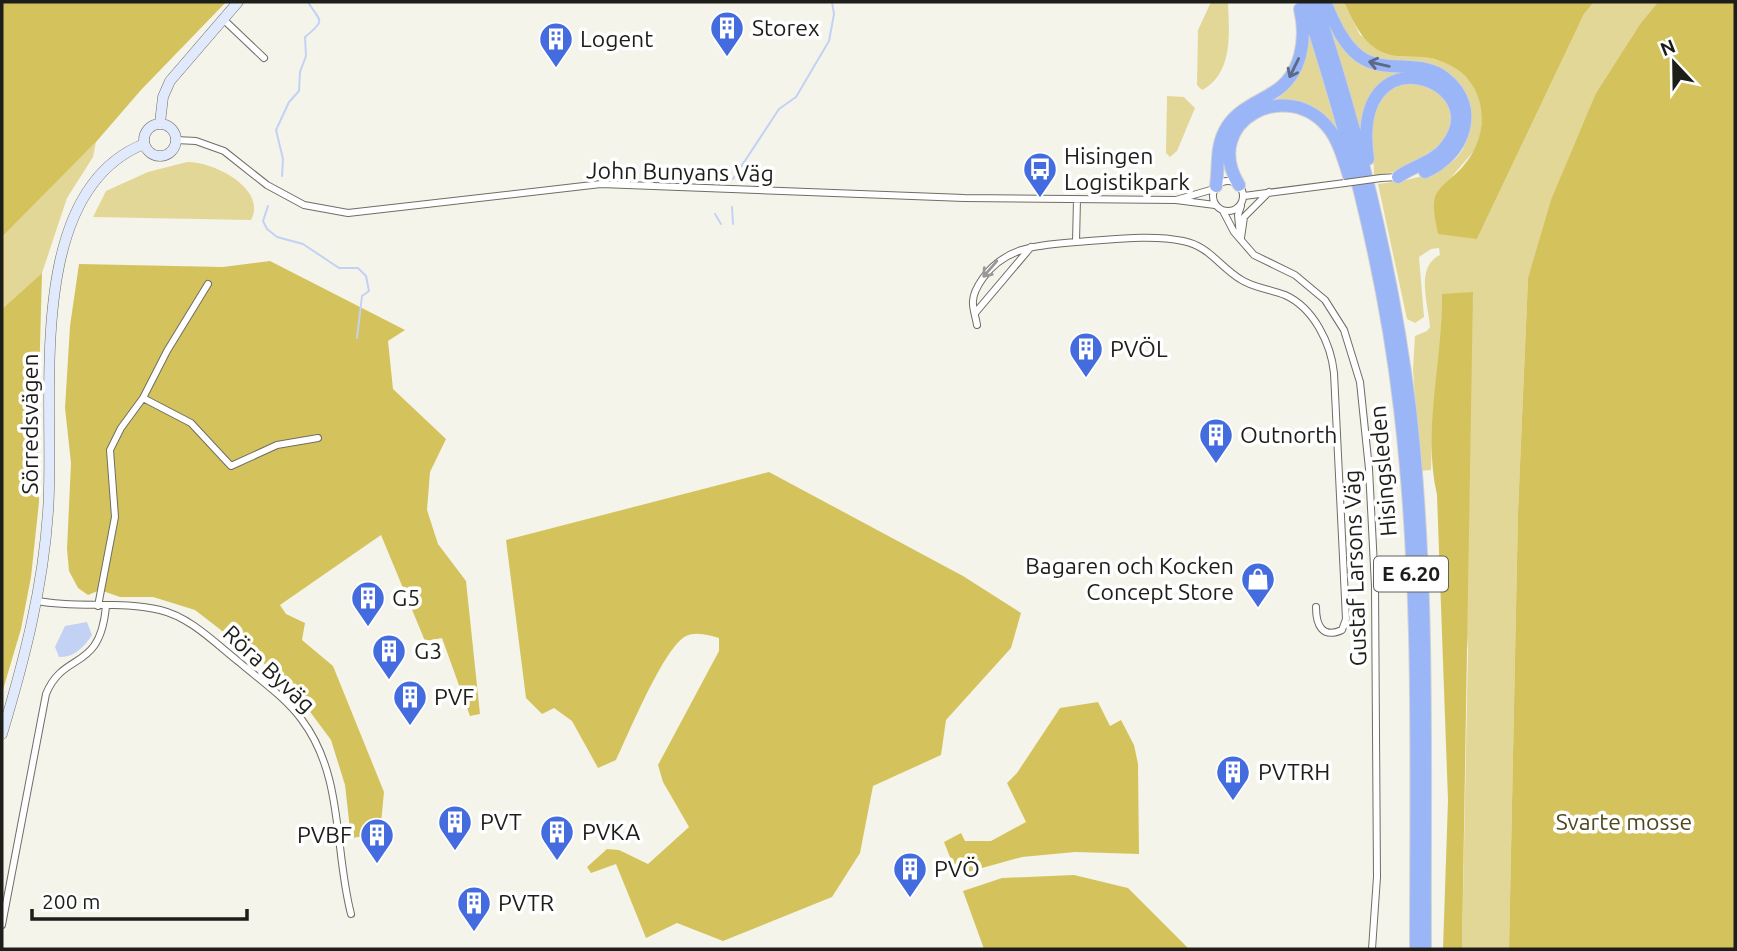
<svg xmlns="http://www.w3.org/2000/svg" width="1737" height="951" font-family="Ubuntu,sans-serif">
<rect width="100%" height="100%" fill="#f5f4ea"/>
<!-- green -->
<path fill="#e2d797" d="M1211,2H1228C1229,32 1234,73 1202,90L1197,85L1198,30Z
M1328,2H1344L1360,35L1399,56H1425L1453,65L1470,81L1479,96L1483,112L1479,145L1436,195L1477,239L1584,14L1594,2H1658L1640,24L1596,93L1528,278L1518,512L1509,949H1462L1468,650L1442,294C1443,353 1432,411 1431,470L1420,471L1413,369L1415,336L1427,331L1430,327C1428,303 1415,267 1440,255L1439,248L1431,249L1419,257L1424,317L1415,323L1407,319L1378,184C1409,180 1464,174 1468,133C1470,121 1465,106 1464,94L1373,59L1350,44Z
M1322,4L1349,52L1423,71L1387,81L1363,141Z
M1308,28L1344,145L1294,102L1276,100C1300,80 1310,60 1308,28Z
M1424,80C1431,85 1441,91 1446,97C1449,101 1450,108 1451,113C1461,153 1403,172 1374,176L1372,112L1392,86Z
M1167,96L1184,97L1195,108L1177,151L1170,157L1166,153Z
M96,142L93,157L67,198L42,273L2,309V237Z
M187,162C213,161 268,189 251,220L93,217L106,191L148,172Z"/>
<!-- forest -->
<path fill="#d4c35d" d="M2,2H226L141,90L96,142L2,237Z
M1344,2H1594L1584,14L1477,239L1438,234C1436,223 1432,209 1435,197C1439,185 1457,175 1464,165C1494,130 1486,76 1440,61C1425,55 1413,57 1397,56C1366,52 1356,27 1344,2Z
M1658,2H1735V949H1509L1518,512L1528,278L1551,200L1596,93L1640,24Z
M270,261L405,330L388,341L393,389L446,439L430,472L427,510L438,544L466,581L480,714L470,716L442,638L425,641L381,535L280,605L286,614L305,623L302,640L333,666L384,792L380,834L351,838L345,785L331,740L288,682L195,610L153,597H120L100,590L88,595L78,588L69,571L67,549L71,463L65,408L70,326L79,264L223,267Z
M42,273L38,419L39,502L31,577L21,629L2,693V309Z
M1473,292L1462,949H1443L1448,800L1437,495C1422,429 1443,361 1442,294Z
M769,472L963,576L1021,613L1011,648L946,720L941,755L873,786L860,853L832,897L723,941L677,923L646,938L616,864L591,873L587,867L607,849L619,850L648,864L689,827L663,782L658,765L719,651V638C709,635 696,631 686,636C664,647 628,735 616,760L598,768L572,721L554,708L542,714L526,698L506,540Z
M1098,702L1110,726L1121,720L1134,745L1138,764L1139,854L1075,852L1022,857L957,875L944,842L961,833L965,841H991L1026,822L1007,783L1017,773L1060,708Z
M1074,875L1128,888L1189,949H984L963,891L1002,878Z"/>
<!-- water -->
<path fill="#c3d2f4" d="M87,622L92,635C84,647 74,658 59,657L55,647L65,626Z"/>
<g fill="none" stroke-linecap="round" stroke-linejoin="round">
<!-- stream -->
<path stroke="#c3d2f4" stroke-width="2" d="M282,176L283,159L276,130L289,102L299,91L300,72L306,56L305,37C327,19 320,22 308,2
M733,179L779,109L796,97L829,41L834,14L832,2
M268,206L263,221L267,229L277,237L303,244L339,268H358L366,276L369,291L362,296L357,338
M732,207L733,224
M715,214L721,224"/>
<!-- street casing -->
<g stroke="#6f6d65" stroke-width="8">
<path id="street" d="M223,19L264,58
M176,140L196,141L224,151L267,185L304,205L348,213L601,184L964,198L1176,200L1215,205
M1381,178L1398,177
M1213 196a15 15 0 1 1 30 0a15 15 0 1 1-30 0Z
M1244,196L1345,183
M1176,200L1214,189
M1223,211L1234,232L1254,255L1295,275L1325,300L1344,330L1360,382L1369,469L1375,586L1377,877L1372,949
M1240,236L1238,215L1241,206
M1241,238L1244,217L1269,192
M1076,242C1110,240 1150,234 1183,241C1209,246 1219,266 1240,279C1253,288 1270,289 1285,295C1314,308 1331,344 1334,373L1346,619L1342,630C1322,639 1316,625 1316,607
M976,312L1031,247
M977,325C976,318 973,310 973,304C972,295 978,285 983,278C1006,246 1040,245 1076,242L1077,199
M143,398L167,351L208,284
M38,601C78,609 120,600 160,610C190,617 215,643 239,662C260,680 285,697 302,720C344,776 334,849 351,914
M98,606L115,517L110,450L121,428L143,398L191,423L231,466L277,445L318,438
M2,925L46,694C64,650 100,673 106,606"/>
</g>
<!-- secondary casing -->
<g stroke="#6f6d65" stroke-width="11">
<path id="secondary" d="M160,123L163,97L170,81L238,2
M144 140a16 16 0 1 1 32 0a16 16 0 1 1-32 0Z
M2,734C24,661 43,588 48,512C56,406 21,193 144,144"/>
</g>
<!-- highway casing -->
<g stroke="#d2d2d1" stroke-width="14">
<path id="highway" d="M1305,2C1349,135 1384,270 1400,409C1421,584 1416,773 1416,949
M1315,2C1359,134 1393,270 1410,409C1430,588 1424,770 1425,949
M1325,2C1333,20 1342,43 1359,56C1385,75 1419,58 1445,78C1483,108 1463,156 1425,172
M1368,159C1349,28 1496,80 1447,145C1434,163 1414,165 1398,177
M1239,185C1200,121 1289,75 1330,130C1340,143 1344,161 1349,176
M1216,186C1219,166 1215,146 1227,127C1238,109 1257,103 1274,92C1302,75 1307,38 1300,9"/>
</g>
<!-- street -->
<use href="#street" stroke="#fff" stroke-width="6"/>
<!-- secondary -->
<use href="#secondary" stroke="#e1e9fd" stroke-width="10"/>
<!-- highway -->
<use href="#highway" stroke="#9ab6f7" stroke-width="12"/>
<!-- street-bridge casing -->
<g stroke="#6f6d65" stroke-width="8" stroke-linecap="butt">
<path id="street-bridge" d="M1345,183L1381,178"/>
</g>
<!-- street-bridge -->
<use href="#street-bridge" stroke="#fff" stroke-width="6"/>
</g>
<!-- one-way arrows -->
<defs><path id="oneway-shaft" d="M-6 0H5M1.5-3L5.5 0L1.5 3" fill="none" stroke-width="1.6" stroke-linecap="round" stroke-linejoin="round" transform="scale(1.75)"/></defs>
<g stroke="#5c6a88">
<use href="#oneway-shaft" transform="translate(1379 64) rotate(-167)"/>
<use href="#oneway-shaft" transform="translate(1294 68) rotate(116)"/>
</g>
<use stroke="#999998" href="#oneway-shaft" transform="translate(990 269) rotate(131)"/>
<!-- icons -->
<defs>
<g id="building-pin" transform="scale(1.75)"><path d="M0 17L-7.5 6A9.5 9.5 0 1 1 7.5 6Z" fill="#456cde" stroke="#fff"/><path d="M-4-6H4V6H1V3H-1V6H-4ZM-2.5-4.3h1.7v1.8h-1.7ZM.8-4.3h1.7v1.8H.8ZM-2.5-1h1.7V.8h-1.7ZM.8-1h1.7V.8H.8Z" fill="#fff"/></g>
<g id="bus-pin" transform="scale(1.75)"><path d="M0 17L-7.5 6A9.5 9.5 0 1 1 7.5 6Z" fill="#456cde" stroke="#fff"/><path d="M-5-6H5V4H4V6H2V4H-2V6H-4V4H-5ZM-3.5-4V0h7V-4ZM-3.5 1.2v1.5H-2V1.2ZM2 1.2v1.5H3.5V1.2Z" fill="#fff"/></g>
<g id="shop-pin" transform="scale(1.75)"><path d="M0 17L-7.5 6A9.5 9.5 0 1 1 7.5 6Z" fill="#456cde" stroke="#fff"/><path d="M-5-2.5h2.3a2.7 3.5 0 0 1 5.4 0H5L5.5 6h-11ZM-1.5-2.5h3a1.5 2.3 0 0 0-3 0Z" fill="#fff"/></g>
</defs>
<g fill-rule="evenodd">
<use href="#building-pin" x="727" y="28"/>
<use href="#building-pin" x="556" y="39"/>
<use href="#bus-pin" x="1040" y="169"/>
<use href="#building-pin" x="1086" y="349"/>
<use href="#building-pin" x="1216" y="435"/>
<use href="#shop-pin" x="1258" y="579"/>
<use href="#building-pin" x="368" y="598"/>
<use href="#building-pin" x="389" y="651"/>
<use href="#building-pin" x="410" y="697"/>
<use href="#building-pin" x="1233" y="772"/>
<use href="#building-pin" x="455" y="822"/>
<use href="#building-pin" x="557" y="832"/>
<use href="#building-pin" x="377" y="835"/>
<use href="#building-pin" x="910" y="869"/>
<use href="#building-pin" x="474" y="903"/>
</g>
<g text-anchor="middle" stroke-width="7" stroke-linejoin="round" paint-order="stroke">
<!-- shield labels -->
<rect fill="#fff" stroke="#61615e" stroke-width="2" x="1374" y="556.5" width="74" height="35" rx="5"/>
<g font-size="21" font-weight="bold" fill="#1d1d19">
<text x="1411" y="581">E 6.20</text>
</g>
<!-- poi labels -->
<g font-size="23" fill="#1d1d19" stroke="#fff" text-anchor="start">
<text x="752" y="36">Storex</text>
<text x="580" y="47">Logent</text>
<text x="1064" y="164">Hisingen<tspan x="1064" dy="26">Logistikpark</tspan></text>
<text x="1110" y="357">PVÖL</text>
<text x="1240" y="443">Outnorth</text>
<text x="1234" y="574" text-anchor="end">Bagaren och Kocken<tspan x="1234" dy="26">Concept Store</tspan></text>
<text x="392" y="606">G5</text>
<text x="414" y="659">G3</text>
<text x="434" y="705">PVF</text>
<text x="1258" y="780">PVTRH</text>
<text x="480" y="830">PVT</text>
<text x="582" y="840">PVKA</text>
<text x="352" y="843" text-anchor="end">PVBF</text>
<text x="934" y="877">PVÖ</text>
<text x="498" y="911">PVTR</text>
</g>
<!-- street labels -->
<g font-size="23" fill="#1d1d19" stroke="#fff">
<text transform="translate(680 172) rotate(1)" y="8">John Bunyans Väg</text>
<text transform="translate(30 424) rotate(-90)" y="8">Sörredsvägen</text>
<text transform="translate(1383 471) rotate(-95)" y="8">Hisingsleden</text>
<text transform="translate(1355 568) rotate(-92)" y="8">Gustaf Larsons Väg</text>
<text transform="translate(269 669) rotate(43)" y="8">Röra Byväg</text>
</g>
<!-- park labels -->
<g font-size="23" fill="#50491e" stroke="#fff">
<text x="1624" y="830">Svarte mosse</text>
</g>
</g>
<!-- border -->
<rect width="1737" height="951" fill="none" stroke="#1d1d19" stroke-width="7"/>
<!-- north arrow -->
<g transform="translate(1674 63) rotate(338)" stroke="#ffffff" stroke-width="5" paint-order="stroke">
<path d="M0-5L12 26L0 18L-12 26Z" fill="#1d1d19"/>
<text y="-10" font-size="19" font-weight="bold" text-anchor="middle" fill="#1d1d19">N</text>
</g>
<!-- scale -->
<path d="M32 909v10h215v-10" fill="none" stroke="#1d1d19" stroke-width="3.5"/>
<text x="42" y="909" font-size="21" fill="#1d1d19" stroke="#ffffff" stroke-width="5" paint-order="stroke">200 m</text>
</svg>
